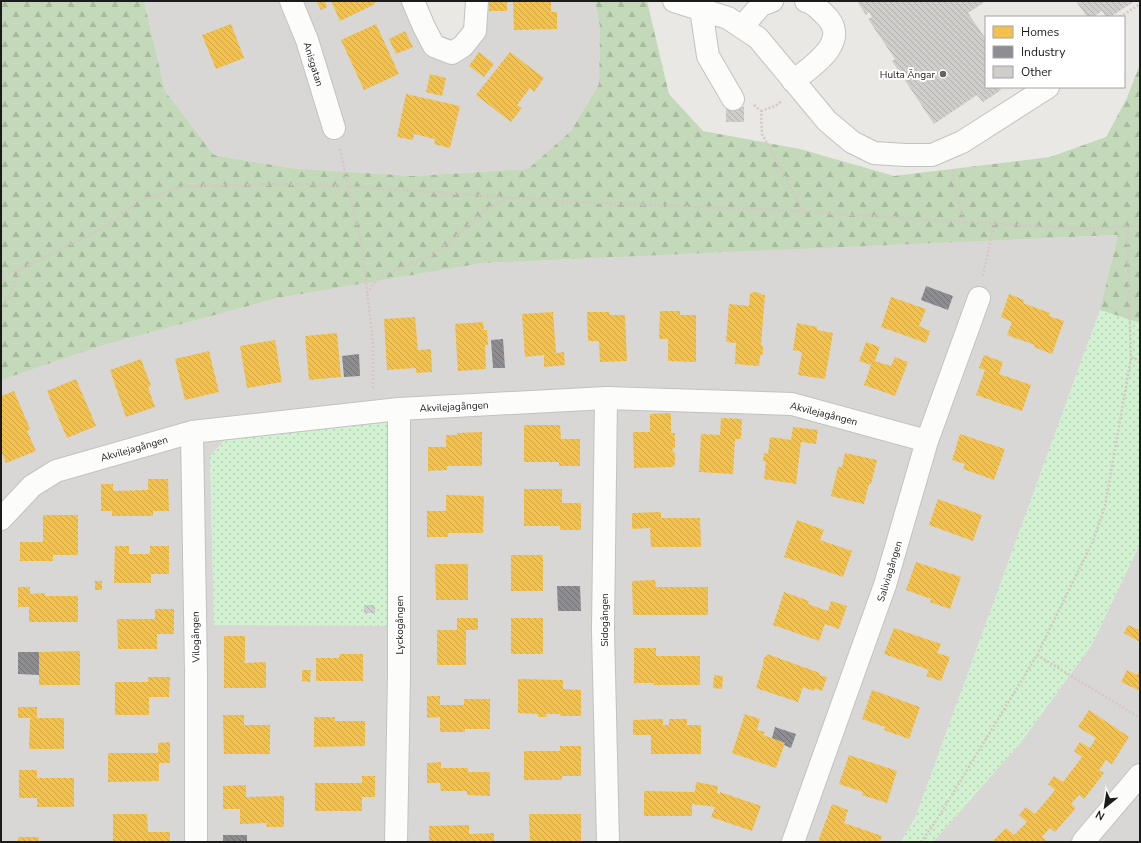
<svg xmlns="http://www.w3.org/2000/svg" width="1141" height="843" font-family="'Nunito Sans',sans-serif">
<defs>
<pattern id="forest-firs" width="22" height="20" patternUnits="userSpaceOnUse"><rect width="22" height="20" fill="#c4d9b9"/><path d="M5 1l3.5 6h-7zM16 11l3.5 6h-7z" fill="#a8ba9e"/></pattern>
<pattern id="park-dots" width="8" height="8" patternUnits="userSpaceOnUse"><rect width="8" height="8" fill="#d1f1d1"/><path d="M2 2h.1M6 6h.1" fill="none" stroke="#b3ceb3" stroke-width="1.8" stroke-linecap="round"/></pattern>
<pattern id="homes-back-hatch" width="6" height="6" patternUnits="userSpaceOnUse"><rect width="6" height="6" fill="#f2c14e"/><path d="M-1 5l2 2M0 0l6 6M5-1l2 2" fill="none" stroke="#cfa544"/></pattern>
<pattern id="industry-back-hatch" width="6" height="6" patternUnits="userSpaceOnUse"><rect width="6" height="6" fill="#8d8d92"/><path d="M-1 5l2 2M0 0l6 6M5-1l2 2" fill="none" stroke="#727276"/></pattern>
<pattern id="building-back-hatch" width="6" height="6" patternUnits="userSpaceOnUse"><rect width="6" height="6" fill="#d0cecb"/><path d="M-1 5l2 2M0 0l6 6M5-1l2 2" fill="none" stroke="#b2b0ae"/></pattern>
</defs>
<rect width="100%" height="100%" fill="#eae8e4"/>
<!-- residential -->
<path fill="#d9d7d5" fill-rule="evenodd" d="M144,1H422L439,35L451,39L462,34L470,13L469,1H595L600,27L599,84L571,131L528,169L414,176L290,168L214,155L165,91Z
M1118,235L1100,310L916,816L901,842H1V380L104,345L278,298L483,263ZM225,440L214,625L210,456Z
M1140,544V842H933L1021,742L1091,646Z"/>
<!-- forest -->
<path fill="url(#forest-firs)" d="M1,1H144L165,91L214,155L290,168L414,176L528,169L571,131L599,84L600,27L595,1H647L669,94L703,131L800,149L894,176L1050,157L1106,137L1127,98L1140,64V323L1100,310L1118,235L483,263L278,298L104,345L1,380Z"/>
<!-- park -->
<path fill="url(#park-dots)" d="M1100,310L1140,323V544L1091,646L1021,742L933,842H901L916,816Z
M390,422L388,626L214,625L210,456L225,440L346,424Z"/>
<!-- homes -->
<path fill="url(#homes-back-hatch)" d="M319,1H325L327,7L321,10L317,2Z
M331,1H374L375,4L340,21Z
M489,1H507V11H489Z
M513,1H551V12H557V29L514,30Z
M231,24L244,58L216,69L202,35Z
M376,24L399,74L364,90L341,40Z
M405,31L413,47L396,54L389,39Z
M479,52L494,64L484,77L469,66Z
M510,52L544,78L534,92L530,88L517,105L522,108L511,122L476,95Z
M430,74L446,78L442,96L426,92Z
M406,94L460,106L450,148L434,144L435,139L414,134L413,140L397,137Z
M753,292L760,293L762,295H765L761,344L763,347V354L760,356L759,366L735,364L736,343L726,342L729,304L749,306L750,294Z
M1009,294L1024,300L1023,303L1050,313L1049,316L1064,321L1052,354L1034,347L1035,345L1007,335L1012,322L1001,317Z
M891,297L926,309L919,326L930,331L926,343L881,327Z
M660,311H680V315H696V362L668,361V339H659Z
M553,312L556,353L564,352L565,365L544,367V355L525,357L522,314Z
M587,312H609L610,315H625L627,361L600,362L599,341H588Z
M415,317L418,350L431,349L432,372L416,373V368L387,370L384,319Z
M483,322L484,330H487L488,345H485L486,369L458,371L455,324Z
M797,323L817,327V330L833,333L825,379L798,375L802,352L793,350Z
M337,333L341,377L309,380L305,336Z
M275,340L282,382L247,388L240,346Z
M866,342L880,347L875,361L891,366L895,357L908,362L895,396L864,385L871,365L859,361Z
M209,351L219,392L185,400L175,359Z
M984,355L1003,362L999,374L1031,385L1022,411L976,395L985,370L979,368Z
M141,359L151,386L148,387L155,407L126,417L110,370Z
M76,379L96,426L67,438L47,391Z
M14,391L30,429L27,431L36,451L6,463L1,451V396Z
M671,413V433H675V447L672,450L675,454V464L672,467L634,468L633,432H650V414Z
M721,418L742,419L741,439H735L733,474L699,472L701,434L720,435Z
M524,425H560L561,439H580V466H559V462H524Z
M793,427L818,430L816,444L801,442L796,484L764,479L766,462L763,461L764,453L768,454L770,437L791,440Z
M482,432V466H447V470L428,471V447H446V435H458L457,433Z
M960,434L1005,449L994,480L963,469L965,464L952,460Z
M845,453L877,460L871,484H869L864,504L831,496L838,467H842Z
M148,479H168L169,511H153V516H112V511H101V484H113V491L148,490Z
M524,489H562V503H581V530H560V526H524Z
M446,495L484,496L483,533H448V537H427V511H446Z
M938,499L982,515L973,541L929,525Z
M661,512V518H700L701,547H651L650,528L632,529V513Z
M43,515H78V555H53V561H20V542H43Z
M797,520L824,530L820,540L852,551L843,577L784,557Z
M115,546H129V554H150V546H169V574H151V583H114Z
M511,555H543V591H511Z
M916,562L961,577L950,609L930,602L931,599L906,590Z
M435,564H468V600H436Z
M655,580L656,587H708V615H633L632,581Z
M95,581H102V590H95Z
M18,587H30V594L45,593V596H78V622H29V607H18Z
M784,592L809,601L808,604L828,611L831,601L847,606L839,629L825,624L819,641L773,625Z
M155,609H174V634H157V649H118L117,619H155Z
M457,618H478V630H466V665H437V630H457Z
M511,618H543V654H511Z
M1128,625L1140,630V642L1124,633Z
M894,628L941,644L937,653L950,657L941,681L926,676L929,670L884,654Z
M224,636H245V661L244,663L266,662V688H224Z
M634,648H656V656H700V685H654V683H634Z
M80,651V685H39V652Z
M340,654H363V681H316V658H339Z
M767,654L820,673L819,675L827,677L822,691L815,688L814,691L803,687L798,702L756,688L764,662L763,661L764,657H766Z
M1140,669V691L1121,682L1127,670L1137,675Z
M302,670H311L310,682L302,681Z
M714,675L723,676L722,689L713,688Z
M148,677H170L169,697H149V715H115V682H148Z
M518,679L563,680V689L581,690V716H560V714H546L547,717H538V714L518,713Z
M872,690L920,707L909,739L884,730L885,727L862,719Z
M427,696H440V705H464V699H490V729H465V732H440V717L427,718Z
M18,707H37V718H64V749H29L30,718H18Z
M1089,710L1129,737L1112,764L1106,760L1099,770L1104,773L1084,799L1079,795L1071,804L1076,808L1055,832L1050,828L1042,837L1046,841L1045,842H992L1006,828L1014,835L1027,822L1019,815L1026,807L1035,814L1055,790L1048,784L1054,776L1063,782L1082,757L1074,751L1080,742L1090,748L1096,738L1078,727Z
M745,714L760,719L757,730L765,732L763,735L785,743L776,768L732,753Z
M223,715H244V725H270V754H224Z
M314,717H335V721H365V746L314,747Z
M663,719V725H669V719H687V725H701V754H651V735H633V720Z
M170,742V763H159V781L108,782V753H158V743Z
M560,746H581V776H562V780H524V751H560Z
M849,755L897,771L887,803L862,795L863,792L839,784Z
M441,762V768H468V772H490V796L467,795V791H441L440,783H427V763Z
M19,770H37V778H74V807H37V798H19Z
M362,776H375V797H362V811H315V783H362Z
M696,782L718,786L717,793L720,794V792L761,806L752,831L711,817L715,807L692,804V816H644V791L695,792Z
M246,785V797L284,796V827H266L267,823L240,824V809H223V786Z
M832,804L848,810L844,823L882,836L880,842H818Z
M113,814H147L148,832H170V842H113Z
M529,814H581V842H530Z
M469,825V834L494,833V842H429V826Z
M18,837H39V842H18Z"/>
<!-- industry -->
<path fill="url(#industry-back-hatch)" d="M926,286L953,296L948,310L921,300Z
M503,339L505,368H493L491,340Z
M359,354L360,376L344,377L342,356Z
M557,586H580L581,611H558Z
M18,652H39V675L18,674Z
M775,727L796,734L791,748L784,745L785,743L772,738Z
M223,835H247V842H223Z"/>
<!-- building -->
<path fill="url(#building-back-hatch)" d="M857,1H986L968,13L986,39V87H999L1001,90L983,102L977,95L934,124L892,61L895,59L868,19L872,17L869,12L866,15Z
M1076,1H1135L1110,17H1106L1102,11L1093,17H1087Z
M744,107V122H726V108Z
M364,605H375V613H364Z"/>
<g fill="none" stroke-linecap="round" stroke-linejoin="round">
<!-- minor casing -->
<g stroke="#c2c2c0" stroke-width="24">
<path id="minor" d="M291,1L307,40L334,128
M413,1L424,27L434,46L452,53L463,46L475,31L477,1
M674,1L728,18L758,38L827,121L852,142L874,153L905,155H932L962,142L1048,87
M701,9L708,56L733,99
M742,27L761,5L772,1
M793,81C813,66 853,40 824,14C818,8 814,3 806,1
M606,398L603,630L608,842
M192,432L196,672V842
M1,519L32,486L56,471L192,432L399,409L606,398L792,404L927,441
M396,842L399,676V409
M793,842L885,585L927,441L979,298
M1083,842L1140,775"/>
</g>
<!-- path -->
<path stroke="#d5c7c4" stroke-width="2.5" stroke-dasharray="2 2" stroke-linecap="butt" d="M1120,17L1140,4
M754,105L761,111L762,134L803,211
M761,111L775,106L782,101
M340,149L362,247L373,343V389
M953,170C953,189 959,205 965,222
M1,276L21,269L105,227L137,202L183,186L310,184L577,202L778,210L1080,229L1140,226
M983,276L994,224
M367,293L379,277L432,255L461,232L485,210L508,197
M1,312L21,269
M1131,358L1140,360
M1037,655L1140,718
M921,842L936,821L1037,655L1093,541L1105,506L1131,358L1127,227"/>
<!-- minor -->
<use href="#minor" stroke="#fcfcfb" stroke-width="22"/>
</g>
<!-- markers -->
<circle fill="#636361" stroke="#fff" stroke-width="1.5" cx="943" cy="74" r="4"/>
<g text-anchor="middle" stroke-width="4" stroke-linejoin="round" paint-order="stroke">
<!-- street labels -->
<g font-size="10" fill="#1b1b1b" stroke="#fff">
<text transform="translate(314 64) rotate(73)" y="4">Anisgatan</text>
<text transform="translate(454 406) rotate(-3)" y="4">Akvilejagången</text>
<text transform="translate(824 413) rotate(14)" y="4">Akvilejagången</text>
<text transform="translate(134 448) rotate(-16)" y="4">Akvilejagången</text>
<text transform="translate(889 571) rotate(-73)" y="4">Saliviagången</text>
<text transform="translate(604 620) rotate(-90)" y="4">Sidogången</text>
<text transform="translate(399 625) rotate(-90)" y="4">Lyckogången</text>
<text transform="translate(195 637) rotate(-91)" y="4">Vilogången</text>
</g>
<!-- poi labels -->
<g font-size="10" fill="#1b1b1b" stroke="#fff" text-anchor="end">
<text x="935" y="78">Hulta Ängar</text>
</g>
</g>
<!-- border -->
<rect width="1141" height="843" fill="none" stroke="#1b1b1b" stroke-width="4"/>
<!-- legend -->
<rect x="985" y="16" width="140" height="72" fill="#ffffff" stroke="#a4a4a4"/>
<rect x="993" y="26" width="20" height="12" fill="#f2c14e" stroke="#a4a4a4"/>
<text x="1021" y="36" font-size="12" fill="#1b1b1b">Homes</text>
<rect x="993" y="46" width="20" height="12" fill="#8d8d92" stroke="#a4a4a4"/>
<text x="1021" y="56" font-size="12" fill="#1b1b1b">Industry</text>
<rect x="993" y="66" width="20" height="12" fill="#d0cecb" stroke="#a4a4a4"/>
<text x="1021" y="76" font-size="12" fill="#1b1b1b">Other</text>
<!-- north arrow -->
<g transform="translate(1105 807) rotate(210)" stroke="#ffffff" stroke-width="3" paint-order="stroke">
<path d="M0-3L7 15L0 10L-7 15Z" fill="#1b1b1b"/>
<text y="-6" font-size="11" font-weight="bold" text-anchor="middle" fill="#1b1b1b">N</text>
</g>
</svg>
